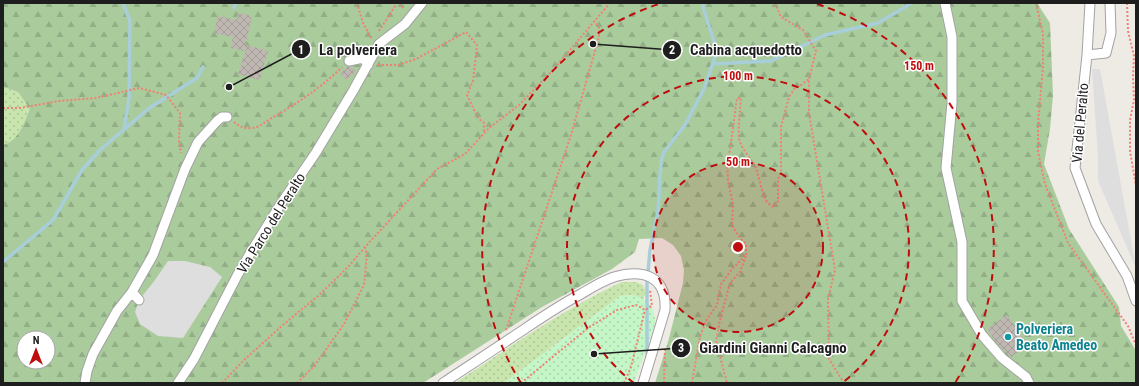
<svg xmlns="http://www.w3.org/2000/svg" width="1139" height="386" font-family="'Roboto Condensed',sans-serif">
<defs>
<pattern id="grass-dots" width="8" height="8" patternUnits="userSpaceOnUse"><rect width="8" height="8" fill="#c9e5ae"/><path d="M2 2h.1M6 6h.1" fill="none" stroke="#acc495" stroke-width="1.8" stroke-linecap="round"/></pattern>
<pattern id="forest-firs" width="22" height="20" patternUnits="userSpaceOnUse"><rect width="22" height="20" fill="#aacb9c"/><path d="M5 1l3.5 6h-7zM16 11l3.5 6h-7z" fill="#92ae86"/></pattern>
<pattern id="park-dots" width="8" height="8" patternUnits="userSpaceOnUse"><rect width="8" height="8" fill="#c4f6c8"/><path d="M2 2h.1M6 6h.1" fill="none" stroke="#a8d2ab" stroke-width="1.8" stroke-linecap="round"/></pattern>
<pattern id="building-cross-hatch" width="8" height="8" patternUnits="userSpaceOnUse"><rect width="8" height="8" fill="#bfb7b1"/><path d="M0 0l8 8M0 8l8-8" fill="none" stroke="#a49d98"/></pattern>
</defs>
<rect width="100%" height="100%" fill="#eeebe5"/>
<!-- grass -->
<path fill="url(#grass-dots)" d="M3,87L18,92L30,109C24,122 19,141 3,145Z
M622,282H636L643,285L646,293L643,299L633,295L620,296L504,383H455C509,348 563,309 622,282Z"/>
<!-- forest -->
<path fill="url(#forest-firs)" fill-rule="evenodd" d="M3,3H1037L1050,23L1053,95L1050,129L1044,164L1069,229L1119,307L1121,326L1135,349L1136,383H655L668,342L683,283L684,270L681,256L673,245L662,238L639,239L635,252L612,269L542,307L423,383H3V145C19,141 24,122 30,109L18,92L3,87ZM24,338H48V362H24Z"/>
<!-- park -->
<path fill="url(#park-dots)" d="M633,295C649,300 655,306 655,324L634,383H504L620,296Z"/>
<!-- parking -->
<path fill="#dedede" d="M1092,69H1100L1136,268L1098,181V157Z
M168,261H185L210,267L222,277L183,338L158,336L140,324L135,312L139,300L155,280Z"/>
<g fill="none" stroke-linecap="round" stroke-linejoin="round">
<!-- stream -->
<path stroke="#a8ced9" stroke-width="3.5" d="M123,3L130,21L129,99L124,128
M234,8L236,3
M713,64L771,61L825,35L878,23L912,3
M3,262L53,220L82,170L100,150L148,109L197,78L203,67
M647,358V283L650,250L658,211L661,161L664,152L685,125L704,89L717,51L703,7V3"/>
</g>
<!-- building -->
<path fill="url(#building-cross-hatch)" d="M238,13L252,16L244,51L231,48L233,37L214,33L218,16L237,20Z
M247,45L268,51L259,80L238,74Z
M347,67H352L356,72L346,80L340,73Z
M1007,315L1028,345L1011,357L997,343L987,329Z"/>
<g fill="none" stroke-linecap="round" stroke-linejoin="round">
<!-- street casing -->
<g stroke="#a2a2a2" stroke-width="11">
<path id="street" d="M945,3L952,37V103L946,168L962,242V301L982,335L1002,358L1026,377L1029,383
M1090,3L1087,55L1075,168L1096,224L1127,276L1136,301
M1087,55L1106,53L1111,33L1110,3
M349,61L363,58L368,65
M132,292L139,300
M85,383L87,371L93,354L117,311L132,292L153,255L185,169L198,142L217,121L222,117H227
M178,383L194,359L238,274L251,252L280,205L315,154L353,91L379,44L405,24L422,3
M443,383C467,367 492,351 517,334C538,320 558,306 581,294C591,288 602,281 614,277C642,269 667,275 665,310L643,383"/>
</g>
<!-- path -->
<path stroke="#f18073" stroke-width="2" stroke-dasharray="2 2" stroke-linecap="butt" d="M357,3L363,23L372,39
M400,3L404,9
M775,3L781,17L803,30L816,51L809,79V113L835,270L828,299L829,359L844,383
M1036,3L1043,34V67L1038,123V152L1045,184L1068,243L1128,326L1136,345
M1127,3L1128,31L1134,56L1133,77L1134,100L1130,120V151L1136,186
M379,31L397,3
M378,65H398L416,59L466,32L477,45L473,81L467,95L478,118L484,123V133
M3,108H20L59,101L96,98L139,88L166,95L180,113L179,142L181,153
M234,122C239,126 244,129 251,128C258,128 264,123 270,119C296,104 321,88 342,67
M746,255V244L741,239L732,226L733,205L728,180L727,161L730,150L737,98H741C740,111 738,124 739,138C740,147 749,156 754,164C760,176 760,190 767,202C769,204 772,206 774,207L778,201V180L781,170V127L789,97L795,88L801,85L809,79
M506,330L571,135L599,37V27L594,21
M222,383L244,360L284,324L318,296L348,267L365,247L437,169L465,154L489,128L519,105L552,71L610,3
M297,383L315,365L344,324L364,285L367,255L365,247
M521,383L588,328L617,310L636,305L645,310L652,306L650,290
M624,383L631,367L645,310
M664,383L665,348
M692,383L700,336L707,319L717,305L721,284L733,268L746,255L740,272L730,283L720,320L716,341L727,383"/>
<!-- street -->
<use href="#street" stroke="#fff" stroke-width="9"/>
</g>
<!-- distance rings -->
<circle cx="738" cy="247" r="85" fill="#bf0d0d" fill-opacity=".12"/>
<g fill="none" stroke="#bf0d0d" stroke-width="2" stroke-dasharray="7 5">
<circle cx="738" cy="247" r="85"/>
<path d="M634 383A171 171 0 1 1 842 383"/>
<path d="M521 383A256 256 0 0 1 659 4M817 4A256 256 0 0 1 955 383"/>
</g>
<!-- markers -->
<circle fill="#0f9aa8" stroke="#fff" stroke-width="1.5" cx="1008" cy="337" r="4"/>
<g text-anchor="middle" stroke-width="3" stroke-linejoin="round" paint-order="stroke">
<!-- street labels -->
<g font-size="14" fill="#1e1e1e" stroke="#fff">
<text transform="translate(1080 123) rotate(-85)" y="5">Via del Peralto</text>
<text transform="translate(271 223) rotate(-58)" y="5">Via Parco del Peralto</text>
</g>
<!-- culture labels -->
<g font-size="14" font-weight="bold" fill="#0d838f" stroke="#fff" text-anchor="start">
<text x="1016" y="334">Polveriera<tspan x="1016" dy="16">Beato Amedeo</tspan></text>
</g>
</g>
<circle cx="738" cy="247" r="6" fill="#bf0d0d" stroke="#fff" stroke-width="2"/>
<g font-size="12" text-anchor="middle" font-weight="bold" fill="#bf0d0d" stroke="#fff" stroke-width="3" stroke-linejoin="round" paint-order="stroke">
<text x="919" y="70">150 m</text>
<text x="738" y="80">100 m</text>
<text x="738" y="166">50 m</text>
</g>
<!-- callouts -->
<path fill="none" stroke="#1e1e1e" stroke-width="1.5" d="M229 87L301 49M593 44L672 50M594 354L681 348"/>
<g fill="#1e1e1e" stroke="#fff" stroke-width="1.5">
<circle cx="229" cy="87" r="4"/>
<circle cx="593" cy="44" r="4"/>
<circle cx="594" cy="354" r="4"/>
<circle cx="301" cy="49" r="10"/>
<circle cx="672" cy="50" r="10"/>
<circle cx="681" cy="348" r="10"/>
</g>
<g font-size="12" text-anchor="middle" font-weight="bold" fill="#fff">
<text x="301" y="54">1</text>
<text x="672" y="54">2</text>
<text x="681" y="352">3</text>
</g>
<g font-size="15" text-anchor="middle" font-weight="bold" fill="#1e1e1e" stroke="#fff" stroke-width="3" stroke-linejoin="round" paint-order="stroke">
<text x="358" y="55">La polveriera</text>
<text x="746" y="55">Cabina acquedotto</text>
<text x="773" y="353">Giardini Gianni Calcagno</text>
</g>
<!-- border -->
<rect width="1139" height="386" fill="none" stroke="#1e1e1e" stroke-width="8"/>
<!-- north arrow -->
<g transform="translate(36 350)"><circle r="19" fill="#ffffff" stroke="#a5a5a5"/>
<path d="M0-3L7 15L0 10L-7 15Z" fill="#bf0d0d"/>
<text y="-6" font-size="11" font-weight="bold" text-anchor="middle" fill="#1e1e1e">N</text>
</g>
</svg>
